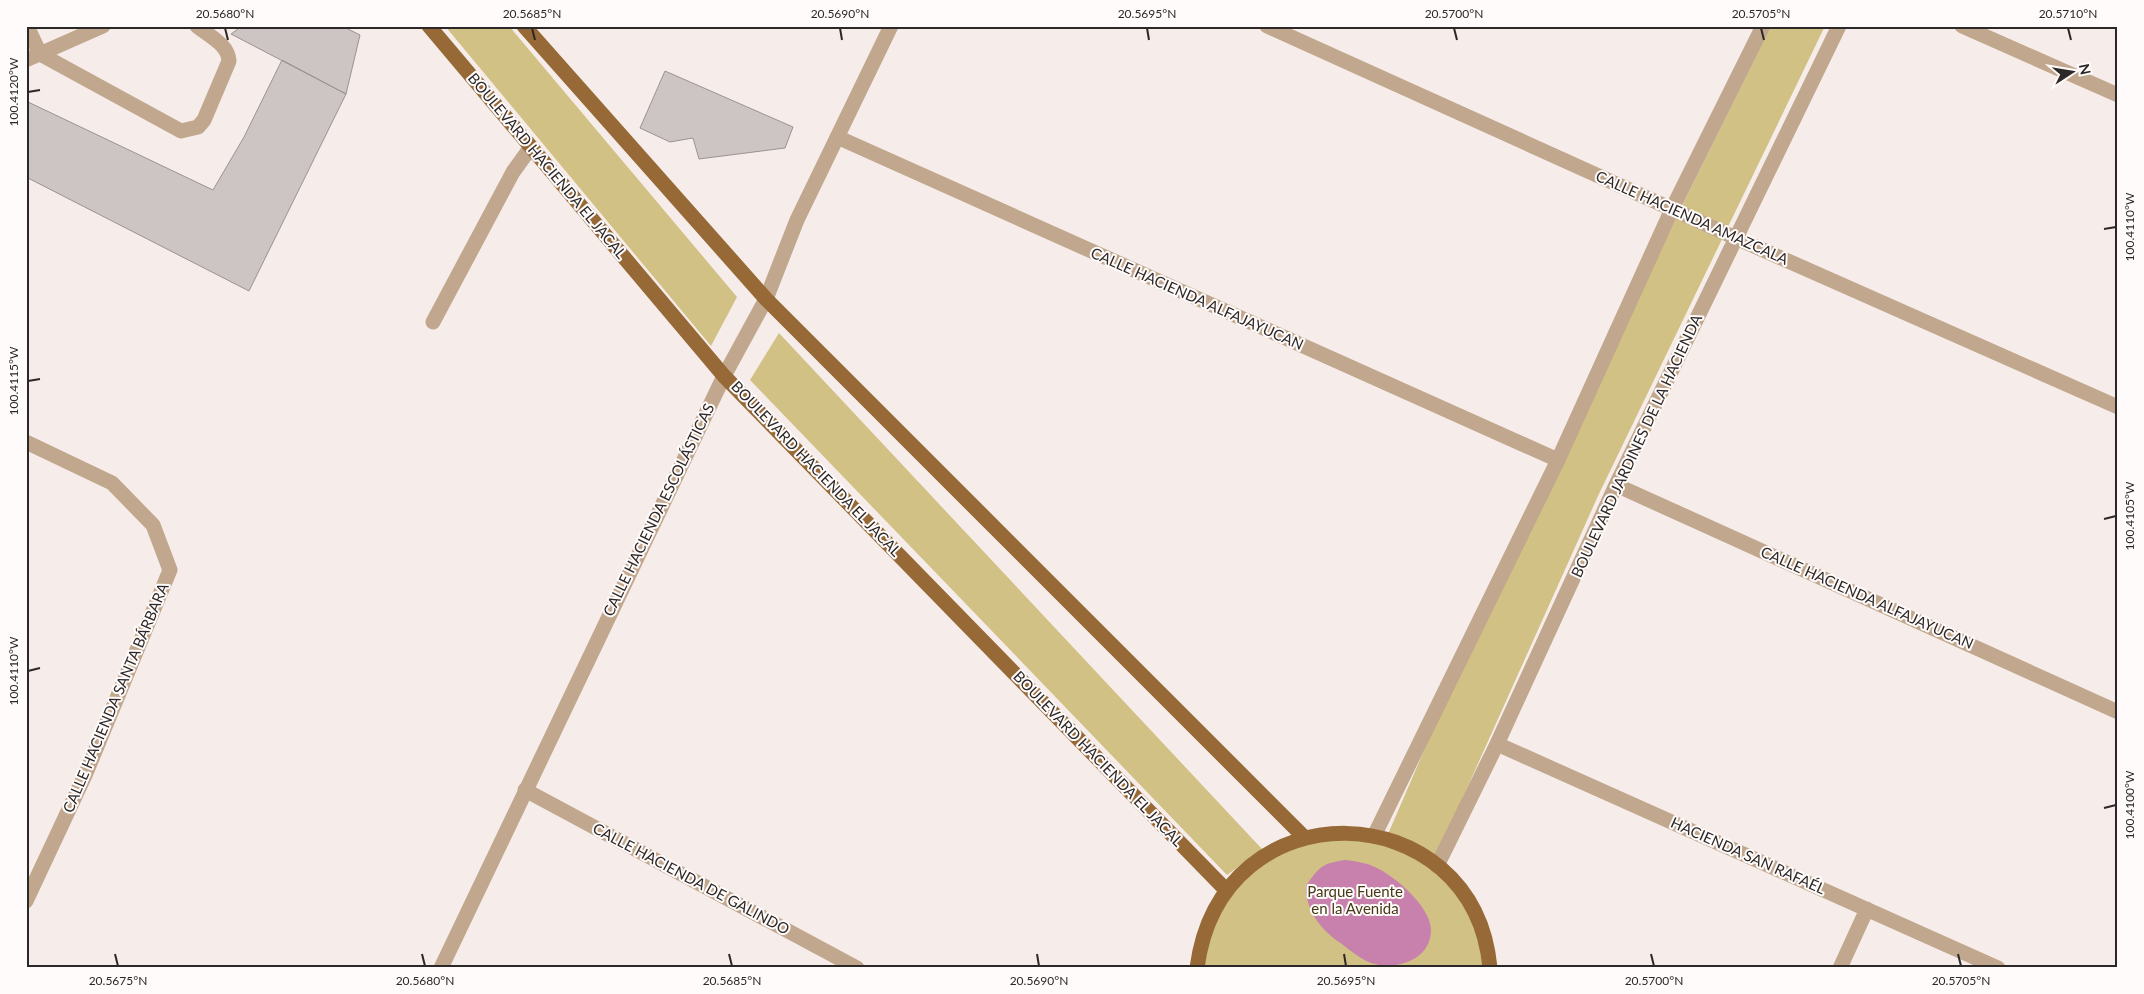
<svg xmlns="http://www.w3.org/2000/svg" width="2144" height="994" font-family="Lato,sans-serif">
<rect width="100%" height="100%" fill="#f6edea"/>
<!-- green -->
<path fill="#d2c184" d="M445,26H509L737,297L711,346Z
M1771,26H1825L1598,496L1437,855L1388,834L1439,716L1549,488L1676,218Z
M779,333L1262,849L1227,875L750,380Z
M1357,833L1418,853L1464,897L1489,968H1198L1210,918L1271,851Z"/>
<!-- water -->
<path fill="#c881ac" d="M1346,860C1356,861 1366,863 1375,867C1395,876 1431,907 1431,930C1431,960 1396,971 1371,963C1360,959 1349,949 1339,942C1321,930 1305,909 1306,886C1319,867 1322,863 1346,860Z"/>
<!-- building -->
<path fill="#cdc4c4" stroke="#9b9293" d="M242,26H342L360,35L346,94L231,34Z
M282,60L346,94L249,291L26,177V101L213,190L244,137Z
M665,71L793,127L785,148L699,159L693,138L670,142L640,128Z"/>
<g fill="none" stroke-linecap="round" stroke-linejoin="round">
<!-- minor -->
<path stroke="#c1a78d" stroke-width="15" d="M27,26L40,54L181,131L198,127L204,120L229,61C228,44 209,36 197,26
M1267,26L1736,238L2118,407
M1962,26L2118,95
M26,60L103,26
M837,137L1558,460
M433,322L513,172L531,147
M26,442L112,483L153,525L170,570L86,773L26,901
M1616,485L2118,712
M1497,744L1998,968
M525,790L857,968
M1374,836L1558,460L1672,209L1763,26
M1437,866L1497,744L1616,485L1839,26
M441,968L724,376L766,299L797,220L891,26
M1840,968L1867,909"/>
<!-- major -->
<path stroke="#976937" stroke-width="15" d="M429,26L724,376L1226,890
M524,26L766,299L1305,838
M1197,968C1221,784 1474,793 1490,968"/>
</g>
<!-- ticks -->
<path fill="none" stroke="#2b2827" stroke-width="2" d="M225,28L228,40M532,28L535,40M840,28L842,40M1147,28L1149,40M1454,28L1457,40M1761,28L1764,40M2068,28L2071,40M28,92L40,90M2104,229L2116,227M28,381L40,379M2104,519L2116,516M28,671L40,668M2104,808L2116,805M115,954L118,966M422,954L425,966M729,954L732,966M1037,954L1039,966M1344,954L1346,966M1651,954L1654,966M1958,954L1961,966"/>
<g text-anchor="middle" stroke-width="4" stroke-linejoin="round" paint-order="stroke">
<!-- street labels -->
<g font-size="15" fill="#2b2827" stroke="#fffbfa">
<text transform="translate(547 166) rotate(50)" y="5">BOULEVARD HACIENDA EL JACAL</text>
<text transform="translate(1692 218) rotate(24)" y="5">CALLE HACIENDA AMAZCALA</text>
<text transform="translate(1197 299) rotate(24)" y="5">CALLE HACIENDA ALFAJAYUCAN</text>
<text transform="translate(1637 446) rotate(-65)" y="5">BOULEVARD JARDINES DE LA HACIENDA</text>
<text transform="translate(816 469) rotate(46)" y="5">BOULEVARD HACIENDA EL JACAL</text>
<text transform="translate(659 510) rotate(-64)" y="5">CALLE HACIENDA ESCOLÁSTICAS</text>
<text transform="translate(1867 598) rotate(24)" y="5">CALLE HACIENDA ALFAJAYUCAN</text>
<text transform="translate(116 698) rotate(-67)" y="5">CALLE HACIENDA SANTA BÁRBARA</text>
<text transform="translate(1098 759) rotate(46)" y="5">BOULEVARD HACIENDA EL JACAL</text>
<text transform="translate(1748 856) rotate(24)" y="5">HACIENDA SAN RAFAÉL</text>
<text transform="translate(691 879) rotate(28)" y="5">CALLE HACIENDA DE GALINDO</text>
</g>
<!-- park labels -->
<g font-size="15" fill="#443a17" stroke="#fffbfa">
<text x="1355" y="897">Parque Fuente<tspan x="1355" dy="17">en la Avenida</tspan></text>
</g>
</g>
<!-- border -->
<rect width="2144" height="994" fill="none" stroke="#fffbfa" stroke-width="55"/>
<!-- north arrow -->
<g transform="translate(2072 72) rotate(78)" stroke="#fffbfa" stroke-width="4" paint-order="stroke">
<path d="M0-4L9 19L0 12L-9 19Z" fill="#2b2827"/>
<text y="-8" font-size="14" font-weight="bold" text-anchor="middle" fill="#2b2827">N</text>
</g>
<rect x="28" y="28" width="2088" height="938" fill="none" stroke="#2b2827" stroke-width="2"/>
<g font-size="12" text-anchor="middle" fill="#2b2827">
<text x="225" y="18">20.5680°N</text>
<text x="532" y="18">20.5685°N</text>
<text x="840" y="18">20.5690°N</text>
<text x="1147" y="18">20.5695°N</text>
<text x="1454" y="18">20.5700°N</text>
<text x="1761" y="18">20.5705°N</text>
<text x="2068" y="18">20.5710°N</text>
<text transform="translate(14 92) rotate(-90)" y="4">100.4120°W</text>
<text transform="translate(2130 227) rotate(-90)" y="4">100.4110°W</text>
<text transform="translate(14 381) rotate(-90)" y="4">100.4115°W</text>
<text transform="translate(2130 516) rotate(-90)" y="4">100.4105°W</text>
<text transform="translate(14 671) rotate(-90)" y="4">100.4110°W</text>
<text transform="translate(2130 805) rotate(-90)" y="4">100.4100°W</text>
<text x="118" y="985">20.5675°N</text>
<text x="425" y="985">20.5680°N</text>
<text x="732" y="985">20.5685°N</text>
<text x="1039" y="985">20.5690°N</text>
<text x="1346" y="985">20.5695°N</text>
<text x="1654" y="985">20.5700°N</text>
<text x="1961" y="985">20.5705°N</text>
</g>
</svg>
